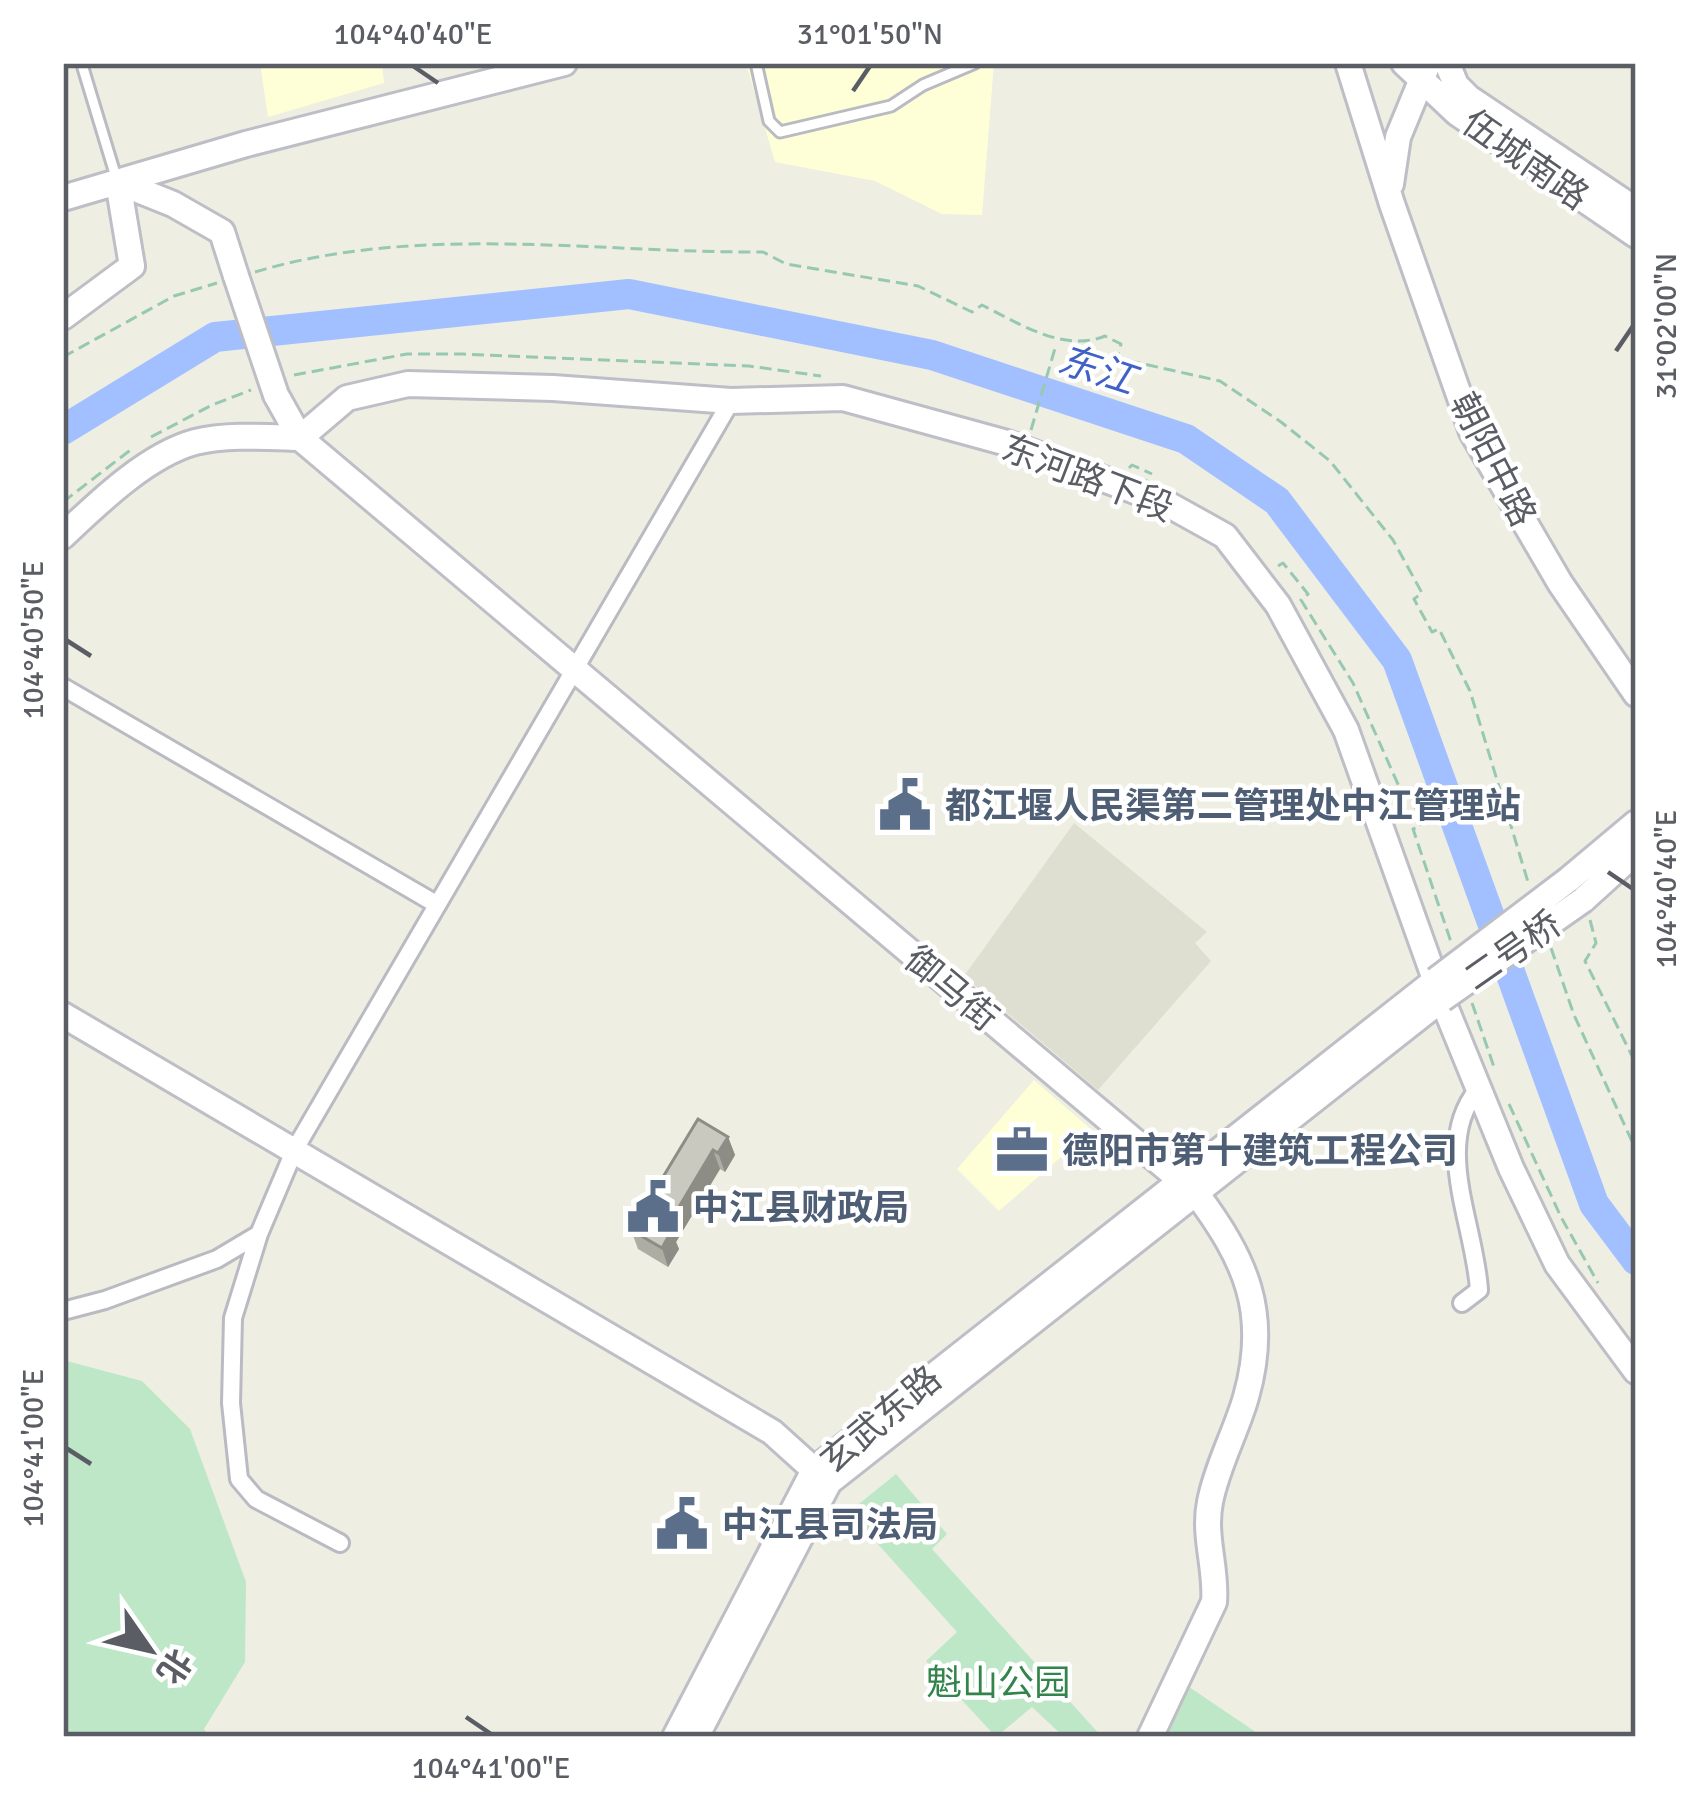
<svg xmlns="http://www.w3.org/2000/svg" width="1699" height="1800" font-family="Signika,'Noto Sans SC',sans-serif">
<rect width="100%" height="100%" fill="#eeeee3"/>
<!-- commercial -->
<path fill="#feffd7" d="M260,63H382L384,83L268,117Z
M746,63H994L982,215L942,214L875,181L775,162Z
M1034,1080L1092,1130L999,1211L957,1169Z"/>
<!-- education -->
<path fill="#deded1" d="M1074,823L1207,932L1195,943L1211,961L1098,1090L964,976Z"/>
<!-- green -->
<path fill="#bee7c8" d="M63,1360L142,1381L190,1429L246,1582L245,1662L204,1729L209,1737H63Z
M896,1474L947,1534L932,1549L1102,1737H1064L1032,1707L996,1737L926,1661L957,1632L849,1512Z
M1173,1676L1263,1737H1139Z"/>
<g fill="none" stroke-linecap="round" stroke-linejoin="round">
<!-- river -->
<path stroke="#a2bfff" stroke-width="30" d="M63,430L215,337L629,294L932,355L1186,439L1277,501L1397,660L1594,1204L1636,1260"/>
<!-- lane casing -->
<g stroke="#babbc2" stroke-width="15">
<path id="lane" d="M756,63L769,121L780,132L891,106L923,85L975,63
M83,68L116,177"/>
</g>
<!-- street casing -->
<g stroke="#babbc2" stroke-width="22">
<path id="street" d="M63,687L436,904
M1462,1303L1479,1290C1475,1224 1432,1145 1478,1089
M63,1311L105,1300L217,1259L259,1234
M340,1543L256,1499L239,1479L231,1403L233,1318L259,1234L295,1149L731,401"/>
</g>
<!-- secondary casing -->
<g stroke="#bdbec6" stroke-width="30">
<path id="secondary" d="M1348,63L1392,204L1472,432L1560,583L1636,694
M1404,63L1457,113L1636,235
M1447,63L1456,85L1469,98L1636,210
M118,182L173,204L222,232L236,276
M1391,184L1398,137L1426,69
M63,198L246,144L564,63
M63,317L132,266L118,182
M276,395L300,438L1196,1193C1246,1260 1270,1313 1246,1397C1236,1432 1217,1466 1210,1502C1203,1536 1217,1569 1214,1602L1150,1737
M63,536C98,503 147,455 195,442C227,434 267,437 300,438L347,398L408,384L553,388L731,401L843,398L1007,443L1162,501L1225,536L1278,605L1346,730L1442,999L1511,1168L1557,1264L1636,1371
M1568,880L1636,823
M1583,900L1636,852
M63,1015L772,1432L823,1478
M675,1737L814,1470L1436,980
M696,1737L829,1482L1442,999"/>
</g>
<!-- path -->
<path stroke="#97c8b1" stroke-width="3" stroke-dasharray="12 6" stroke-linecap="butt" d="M255,272C418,223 596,253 763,252L786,264L918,286L972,312L982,305C1018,323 1064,353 1105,336L1121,344L1117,358L1220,381L1281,422L1330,461L1393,540L1422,593L1414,599L1432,632L1439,629L1470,691L1528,882
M63,357L174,296L217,283
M294,375L407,354H463L749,366L821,376
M1031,430L1056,345
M151,437L212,405L251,390
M1129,468L1132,465L1152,474
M63,502L133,448
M1278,566L1283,563L1308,594L1301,600L1353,683L1401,791L1409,789L1421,826L1413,829L1451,942
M1590,920L1596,943L1585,961L1636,1064
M1551,948L1574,1015L1636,1150
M1472,1003L1494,1067
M1509,1104L1561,1217L1598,1283"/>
<!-- lane -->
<use href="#lane" stroke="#fff" stroke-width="9"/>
<!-- street -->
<use href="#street" stroke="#fff" stroke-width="16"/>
<!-- secondary -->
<use href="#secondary" stroke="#fff" stroke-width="24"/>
<!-- secondary-bridge casing -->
<g stroke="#bdbec6" stroke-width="30" stroke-linecap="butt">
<path id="secondary-bridge" d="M236,276L276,395
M1436,980L1568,880
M1442,999L1583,900"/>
</g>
<!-- secondary-bridge -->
<use href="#secondary-bridge" stroke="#fff" stroke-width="24"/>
</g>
<!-- wall -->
<path fill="#adada4" d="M728,1137L735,1155L725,1172L720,1169L676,1242L679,1249L668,1267L638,1249L631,1230Z"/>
<!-- shaded-wall -->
<path fill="#8d8d86" d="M728,1137L735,1155L725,1172L718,1153Z
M713,1150L720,1169L676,1242L679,1249L668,1267L662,1248L667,1227Z"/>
<!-- building -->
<path fill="#c9c9bf" stroke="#8d8d86" stroke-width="3" d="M698,1119L728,1137L718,1153L713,1150L667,1227L672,1230L662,1248L631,1230Z"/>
<!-- ticks -->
<path fill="none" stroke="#5b5d64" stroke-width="4.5" d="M413,66L438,83M853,91L870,66M1616,351L1633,326M66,640L91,656M1608,872L1633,889M66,1448L91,1464M466,1717L491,1734"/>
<!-- icons -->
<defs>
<g id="civic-bare" transform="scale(4.14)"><path d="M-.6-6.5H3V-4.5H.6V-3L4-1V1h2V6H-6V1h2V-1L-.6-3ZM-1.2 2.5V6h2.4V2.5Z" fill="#5c6f8a" stroke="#fff" stroke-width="2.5" paint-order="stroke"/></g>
<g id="office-bare" transform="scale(4.14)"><path d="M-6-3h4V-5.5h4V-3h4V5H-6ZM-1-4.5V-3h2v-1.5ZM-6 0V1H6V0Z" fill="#5c6f8a" stroke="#fff" stroke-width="2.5" paint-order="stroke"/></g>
</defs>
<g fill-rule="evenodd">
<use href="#civic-bare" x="905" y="805"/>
<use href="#office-bare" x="1022" y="1150"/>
<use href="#civic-bare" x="653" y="1207"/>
<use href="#civic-bare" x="682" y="1524"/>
</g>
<g text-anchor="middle" stroke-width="9" stroke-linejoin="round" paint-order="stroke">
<!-- street labels -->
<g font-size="36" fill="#5b5d64" stroke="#fff">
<text transform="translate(1526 159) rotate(35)" y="13">伍城南路</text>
<text transform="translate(1494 459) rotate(63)" y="13">朝阳中路</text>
<text transform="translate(1088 477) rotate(21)" y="13">东河路下段</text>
<text transform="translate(1512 950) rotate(-35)" y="13">二号桥</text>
<text transform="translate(952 988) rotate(40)" y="13">御马街</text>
<text transform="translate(880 1419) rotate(-40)" y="13">玄武东路</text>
</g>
<!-- service labels -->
<g font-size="36" font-weight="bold" fill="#4e5e75" stroke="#fff" text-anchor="start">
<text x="945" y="818">都江堰人民渠第二管理处中江管理站</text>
<text x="1062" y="1163">德阳市第十建筑工程公司</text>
<text x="693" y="1220">中江县财政局</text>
<text x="722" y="1537">中江县司法局</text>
</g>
<!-- park labels -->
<g font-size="36" fill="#31844a" stroke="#fff">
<text x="998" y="1695">魁山公园</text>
</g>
<!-- water labels -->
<g font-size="39" font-style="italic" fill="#4061c6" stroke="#fff">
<text transform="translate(1097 369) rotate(18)" y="14">东江</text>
</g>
</g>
<!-- border -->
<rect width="1699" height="1800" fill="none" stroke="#ffffff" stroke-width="132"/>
<!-- north arrow -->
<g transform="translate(150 1650) rotate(124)" stroke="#ffffff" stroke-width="9" paint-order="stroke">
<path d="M0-9L21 45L0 30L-21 45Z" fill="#5b5d64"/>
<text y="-18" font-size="33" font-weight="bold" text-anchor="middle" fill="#5b5d64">北</text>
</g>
<rect x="66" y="66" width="1567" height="1668" fill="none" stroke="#5b5d64" stroke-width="4.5"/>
<g font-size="30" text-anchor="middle" fill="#5b5d64">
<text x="413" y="44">104°40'40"E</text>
<text x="870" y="44">31°01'50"N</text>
<text transform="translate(1666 326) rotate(-90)" y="10">31°02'00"N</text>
<text transform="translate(33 640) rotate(-90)" y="10">104°40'50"E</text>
<text transform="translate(1666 889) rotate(-90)" y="10">104°40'40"E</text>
<text transform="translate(33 1448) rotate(-90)" y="10">104°41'00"E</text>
<text x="491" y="1778">104°41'00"E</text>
</g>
</svg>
